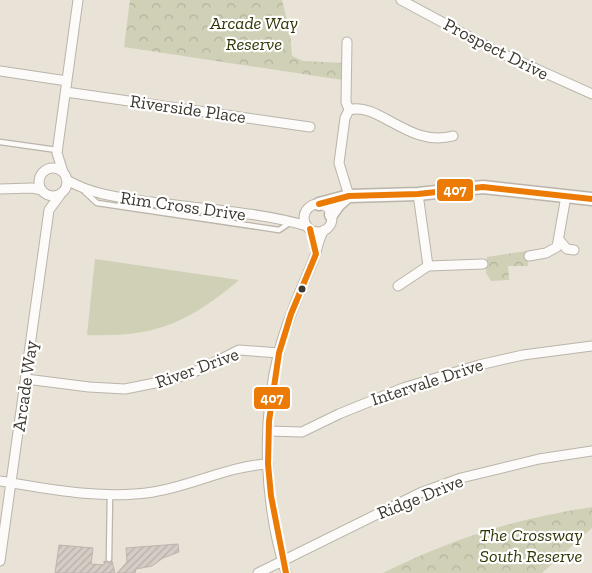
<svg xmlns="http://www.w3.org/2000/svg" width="592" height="573" font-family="'Zilla Slab',serif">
<defs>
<pattern id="park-crowns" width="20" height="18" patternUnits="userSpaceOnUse" patternTransform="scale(1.25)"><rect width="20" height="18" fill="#cfd0b6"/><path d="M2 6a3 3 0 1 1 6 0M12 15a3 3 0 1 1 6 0" fill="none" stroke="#b3b39d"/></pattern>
<pattern id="building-hatch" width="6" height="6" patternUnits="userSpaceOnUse" patternTransform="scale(1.25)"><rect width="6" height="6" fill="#d4ccc5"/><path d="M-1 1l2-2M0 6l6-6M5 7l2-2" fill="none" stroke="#b7b0aa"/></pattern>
</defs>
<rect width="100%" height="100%" fill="#e9e2d6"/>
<!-- park -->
<path fill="url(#park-crowns)" d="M130,0H282L290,33L292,56L303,61L344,63L343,80L124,47Z
M527,251L528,266H508L509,280L491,281L486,273L487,257Z
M592,507V528L542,573H383C454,538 514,519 592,507Z"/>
<!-- garden -->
<path fill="#cfd0b6" d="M95,259L239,280C186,324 156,337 87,335Z"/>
<!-- building -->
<path fill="url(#building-hatch)" stroke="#beb6ae" d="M178,544L179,552L163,558L152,566L136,569L135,573H117L127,562L126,548Z
M59,545L93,548L91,564L104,565V561L108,563L112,561L115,573H55Z"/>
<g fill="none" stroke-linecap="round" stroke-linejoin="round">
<!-- lane casing -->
<g stroke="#bab4ab" stroke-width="7">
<path id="lane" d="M0,142L57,150
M85,192L97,203L279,230L291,222
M109,559L110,495"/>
</g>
<!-- street casing -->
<g stroke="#bab4ab" stroke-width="11">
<path id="street" d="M401,0L494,50L592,94
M347,42L346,102L349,110
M0,71L67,81
M66,92L310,127
M349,110C379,101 408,148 453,136
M39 182a14 14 0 1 1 28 0a14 14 0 1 1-28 0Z
M63,172L57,153L78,0
M67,180C92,195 123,198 151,202C201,209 260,212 307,226
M0,189L32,188L42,190
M418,194L428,266
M349,196L339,163L345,118L349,110
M304 218a14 14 0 1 1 28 0a14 14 0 1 1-28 0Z
M560,241L567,249L574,250
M529,256L546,253L557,247L566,196
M398,286L428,266L483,264
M26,379L89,387L125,389L170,380L199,370L239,350L279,353
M268,431L302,432L339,414L403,388L479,365L523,355L592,346
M0,481C49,489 103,500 153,492C192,486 228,466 268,464
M0,561L49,210L60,195
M258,573L420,493L461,478L539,459L592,451
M286,573C264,503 261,422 279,351C287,321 299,293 311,266C317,254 317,241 324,230"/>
</g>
<!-- secondary casing -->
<g stroke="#bab4ab" stroke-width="15">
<path id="secondary" d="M319,204L349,196L418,194L483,187L592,199
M331,215L338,205L347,197"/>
</g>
<!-- lane -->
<use href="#lane" stroke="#fcfbf9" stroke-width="4.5"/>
<!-- street -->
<use href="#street" stroke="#fcfbf9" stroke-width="9"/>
<!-- secondary -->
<use href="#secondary" stroke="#fcfbf9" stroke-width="12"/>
<!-- bus-1 casing -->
<g stroke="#fff" stroke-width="10">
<path id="bus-1" d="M319,204L349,196L418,194L483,187L592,199
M286,573L271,496L268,464L269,421L279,353L291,314L316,254L310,229"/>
</g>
<!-- bus-1 -->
<use href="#bus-1" stroke="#ec7b05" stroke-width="6"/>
</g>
<!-- markers -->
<circle fill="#3d3930" stroke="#fff" stroke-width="2" cx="302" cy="289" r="4.5"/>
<g text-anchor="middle" stroke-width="4.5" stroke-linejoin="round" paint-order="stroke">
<!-- park labels -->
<g font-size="18" font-style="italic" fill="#323705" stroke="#fff">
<text x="254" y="29">Arcade Way<tspan x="254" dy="21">Reserve</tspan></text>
<text x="531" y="541">The Crossway<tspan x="531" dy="21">South Reserve</tspan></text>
</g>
<!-- street labels -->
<g font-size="18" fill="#3d3930" stroke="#fff">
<text transform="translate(496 49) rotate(27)" y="6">Prospect Drive</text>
<text transform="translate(188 109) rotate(8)" y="6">Riverside Place</text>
<text transform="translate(183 206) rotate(8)" y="6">Rim Cross Drive</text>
<text transform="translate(197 368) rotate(-20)" y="6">River Drive</text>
<text transform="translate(427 382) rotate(-18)" y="6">Intervale Drive</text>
<text transform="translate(25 386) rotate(-82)" y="6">Arcade Way</text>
<text transform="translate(420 497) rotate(-22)" y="6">Ridge Drive</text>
</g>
</g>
<g stroke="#fff" stroke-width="2">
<rect x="436" y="178" width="38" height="24" rx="5" fill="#ec7b05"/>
<rect x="253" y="386" width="38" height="24" rx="5" fill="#ec7b05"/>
</g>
<g font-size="14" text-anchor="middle" font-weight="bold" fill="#fff">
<text x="455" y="195">407</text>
<text x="272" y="403">407</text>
</g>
</svg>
